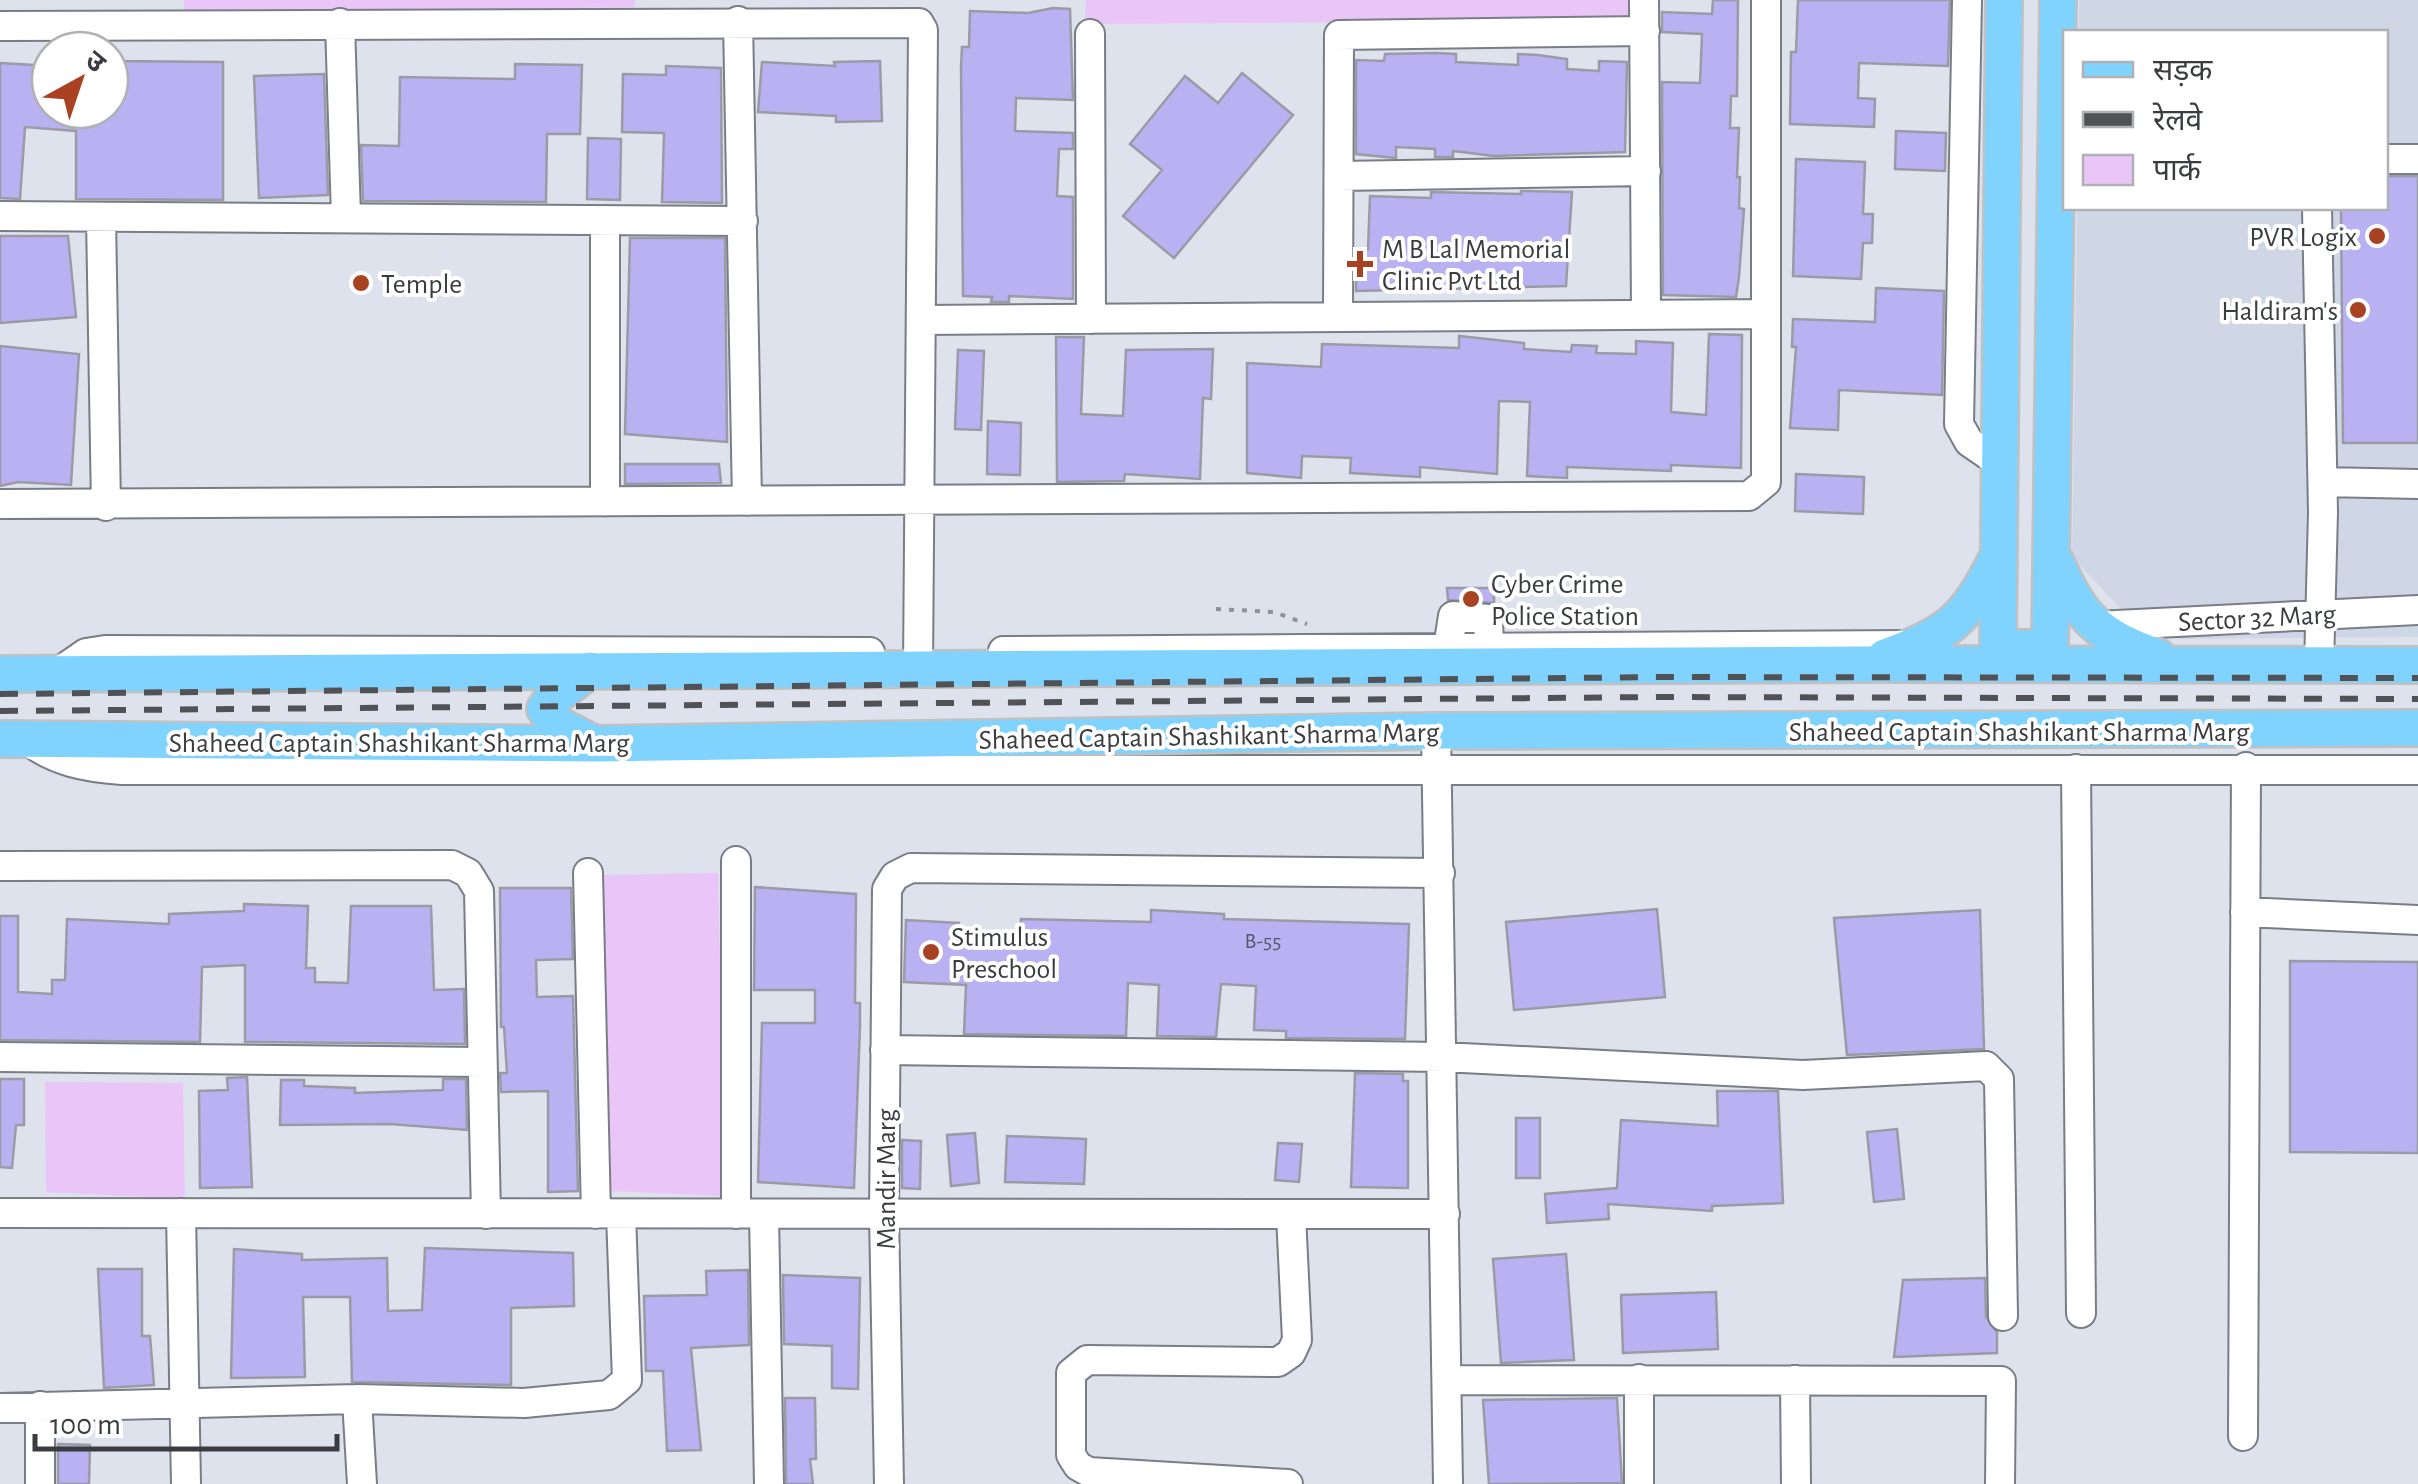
<svg xmlns="http://www.w3.org/2000/svg" width="2418" height="1484" font-family="'Alegreya Sans','Noto Sans Devanagari',sans-serif">
<rect width="100%" height="100%" fill="#dee2ec"/>
<!-- built -->
<path fill="#cfd7e7" d="M2079,0H2418V637L2179,639L2120,608L2072,557L2077,208H2386V32H2079Z"/>
<!-- green -->
<path fill="#eac5f7" d="M184,0H634L635,7L184,14Z
M1086,0H1630L1631,20L1085,24Z
M718,873L725,1196L609,1191L604,875Z
M45,1082L183,1083L185,1199L46,1192Z"/>
<!-- building -->
<path fill="#bab1f2" stroke="#9c9ba5" stroke-width="2.5" d="M1713,0H1738L1737,96H1731L1730,128H1739L1737,177H1740L1739,208L1744,209L1739,277L1736,297L1663,295L1662,82L1700,83L1702,34L1662,32V12L1712,14Z
M1798,0H1950L1948,66L1859,63L1858,98L1875,99L1874,127L1790,124L1791,52H1796Z
M1053,8L1070,9L1073,100L1016,98L1015,131L1073,133V149H1059L1057,196L1073,197V299L1009,296V302H991L992,297L963,296L961,67L962,47H969L970,11L1028,13Z
M1435,53L1456,54V62L1518,65V54L1538,55L1567,59V69L1599,71V61L1627,62L1625,152L1494,156L1453,151V157H1435V149L1396,147V158L1356,154V60L1384,61L1385,54Z
M110,61L223,62V200L76,199V131L25,127L20,199L0,198V63L50,66L48,110H110Z
M880,61L882,121L836,122V116L758,112L762,62L835,66L834,62Z
M515,64L582,65L580,134H547L546,202L363,201L361,145L399,146L400,77L515,79Z
M666,66L721,68L722,203L662,202L664,133L622,132L623,74L666,75Z
M1242,73L1293,115L1174,258L1123,216L1162,170L1130,144L1185,76L1218,103Z
M324,74L328,195L259,198L254,76Z
M1896,131L1946,133L1945,171L1895,169Z
M588,138L621,139L620,200L587,199Z
M1796,159L1865,162L1863,214H1873L1872,243H1863L1861,279L1793,276Z
M2386,176H2418V443H2343L2341,208H2386Z
M1521,191L1572,192L1566,286L1356,291V249H1368L1370,196L1431,198V192L1521,194Z
M0,236H68L76,317L0,323Z
M630,238H725L727,442L625,434Z
M1876,288L1944,291L1942,395L1839,390L1838,430L1790,428L1796,347H1792L1793,319L1875,322Z
M1709,334L1742,335L1741,468L1671,465V471L1567,467V478L1527,476L1530,402L1499,401L1497,474L1420,467V477L1350,473L1351,458L1302,456L1301,478L1247,473V363L1321,367L1322,344L1459,348V336L1524,343V349L1571,352L1572,345L1597,346L1596,353L1636,354V341L1673,343L1671,412L1706,415Z
M1056,337H1084L1081,414L1123,416L1126,350L1213,349L1211,399L1203,398L1200,479L1125,474L1124,481L1057,482Z
M0,346L79,354L71,485L18,482L0,486Z
M958,350L984,351L981,430L955,429Z
M988,421L1021,423L1020,475L987,474Z
M625,464H719L721,483L625,484Z
M1796,474L1864,477L1863,514L1795,511Z
M1447,588H1494V603L1448,600Z
M755,887L856,894L855,1003H860V1025L854,1188L758,1182L762,1023H815V990H754Z
M500,888H571L573,959L536,960L537,997L573,996L578,1191L548,1192V1091L501,1092L500,1073H507L504,1027H501Z
M244,904L308,906L306,968H315V982L348,983L351,906H431L434,990L464,989L465,1044L245,1042V965L202,967L200,1042L0,1040V916H18V992L52,994V980H65L67,919L169,924V914L244,911Z
M1657,909L1665,997L1514,1010L1506,922Z
M1151,910L1224,914V919L1409,924L1405,1039L1286,1038V1031L1254,1030L1256,986L1221,984L1216,1037L1157,1036L1159,985L1128,983L1126,1036L964,1034L966,985L904,982L906,920L959,923L958,931L1020,934L1021,919L1151,922Z
M1980,910L1984,1049L1847,1055L1834,918Z
M2290,961L2418,962V1153L2290,1152Z
M1355,1073L1403,1074V1081H1408V1188L1351,1187Z
M247,1077L252,1187L200,1188L199,1091L228,1090L227,1078Z
M0,1079H24V1125H16L12,1168L0,1167Z
M443,1079H466L467,1130L390,1124L280,1125L281,1080H304V1086L355,1088V1093L443,1090Z
M1717,1091H1778L1783,1203L1712,1206V1211L1608,1204L1609,1219L1547,1223L1545,1194L1617,1188L1621,1120L1718,1126Z
M1516,1118H1540V1178H1516Z
M1897,1129L1904,1199L1874,1202L1867,1132Z
M975,1133L979,1183L951,1186L947,1135Z
M1007,1136L1086,1139L1084,1184L1005,1182Z
M902,1140L921,1141L920,1189L902,1188Z
M1278,1143L1302,1144L1299,1182L1275,1180Z
M425,1248L573,1253L574,1306L511,1308V1385L352,1382L350,1297H303L305,1377L231,1378L234,1249L302,1254V1260L387,1258L388,1311L422,1310Z
M1566,1254L1574,1360L1501,1363L1493,1259Z
M98,1269H142V1336H150L154,1385L104,1388Z
M748,1270L749,1345L691,1348L701,1450L667,1451L663,1371H646L644,1296L707,1295L706,1271Z
M783,1275L860,1278L858,1389L832,1388V1346L784,1344Z
M1985,1278L1986,1317L1997,1332V1353L1894,1357L1903,1280Z
M1716,1292L1718,1349L1623,1353L1621,1295Z
M785,1398H815L816,1459H810L813,1484H786Z
M1617,1398L1622,1483L1489,1484L1483,1400Z
M58,1444L90,1445L89,1484H58Z"/>
<g fill="none" stroke-linecap="round" stroke-linejoin="round">
<!-- minor casing -->
<g stroke="#797d86" stroke-width="32">
<path id="minor" d="M1644,0L1646,314
M1967,0L1959,424L1969,442L2001,464
M738,21L747,501
M340,23L346,217
M0,26L919,23L923,30L918,669
M1090,34L1091,319
M2386,159H2418
M1339,176L1646,171
M2317,208L2323,512L2319,666
M0,216L743,221
M101,218L106,506
M1338,317L1339,35L1645,31
M921,320L1764,314
M2323,482L2418,484
M605,502V220
M0,504L1749,496L1766,482V0
M2096,626L2418,610
M1448,648L1453,616L1488,619L1489,647
M1003,651L1910,645
M57,673L86,653L105,650L870,652
M1436,731L1448,1484
M25,739C56,762 84,767 122,770H2418
M2076,769L2081,1313
M0,866L452,865L468,873L479,891L486,1214
M588,873L596,1214
M2245,912L2418,920
M885,1050L1443,1057L1803,1075L1986,1066L1999,1079L2003,1316
M0,1057L482,1062
M0,1213L1445,1214
M181,1213L186,1484
M736,1214V861
M764,1214L769,1484
M1639,1379V1484
M1447,1380L2001,1381L2000,1484
M1795,1380L1796,1484
M357,1399L362,1484
M0,1408L357,1399L524,1403L609,1395L627,1380L621,1214
M2243,1436L2246,767
M40,1484V1406
M889,1484L884,1214L887,889L895,876L911,868L1440,873
M1288,1484L1089,1472L1078,1466L1071,1455V1373L1087,1360L1278,1362L1291,1353L1297,1340L1291,1215"/>
</g>
<!-- major casing -->
<g stroke="#c0c1c2" stroke-width="40">
<path id="major" d="M2004,0L1998,648H2050L2058,0
M2055,561C2081,619 2097,635 2158,657
M1885,657C1945,636 1967,620 1995,562
M590,670L553,698L545,709L556,724L591,742
M0,674L1865,664L2418,665
M0,739L596,744L1436,731L2418,728"/>
</g>
<!-- path -->
<path stroke="#8f9299" stroke-width="4" stroke-dasharray="5 8" stroke-linecap="butt" d="M1216,609L1274,612L1307,624"/>
<!-- minor -->
<use href="#minor" stroke="#fff" stroke-width="28"/>
<!-- major -->
<use href="#major" stroke="#7fd3fe" stroke-width="35"/>
<!-- rail -->
<path stroke="#505256" stroke-width="6" stroke-dasharray="18 18" stroke-linecap="butt" d="M0,694L1664,677L2418,678
M0,711L1660,697L2418,699"/>
</g>
<!-- markers -->
<g fill="#a94123" stroke="#fff" stroke-width="4">
<circle cx="2377" cy="236" r="10"/>
<path d="M1355 249h10v10h10v10h-10v10h-10v-10h-10v-10h10z"/>
<circle cx="361" cy="283" r="10"/>
<circle cx="2358" cy="310" r="10"/>
<circle cx="1471" cy="599" r="10"/>
<circle cx="931" cy="952" r="10"/>
</g>
<g text-anchor="middle" stroke-width="8" stroke-linejoin="round" paint-order="stroke">
<!-- number labels -->
<g font-size="22" fill="#5a596c">
<text x="1263" y="948">B-55</text>
</g>
<!-- poi labels -->
<g font-size="28" fill="#3a3c3f" stroke="#fff" text-anchor="start">
<text x="2357" y="246" text-anchor="end">PVR Logix</text>
<text x="1382" y="258">M B Lal Memorial<tspan x="1382" dy="32">Clinic Pvt Ltd</tspan></text>
<text x="381" y="293">Temple</text>
<text x="2338" y="320" text-anchor="end">Haldiram's</text>
<text x="1491" y="593">Cyber Crime<tspan x="1491" dy="32">Police Station</tspan></text>
<text x="951" y="946">Stimulus<tspan x="951" dy="32">Preschool</tspan></text>
</g>
<!-- street labels -->
<g font-size="28" fill="#3a3c3f" stroke="#fff">
<text transform="translate(2257 617) rotate(-3)" y="10">Sector 32 Marg</text>
<text x="2019" y="741">Shaheed Captain Shashikant Sharma Marg</text>
<text transform="translate(1209 735) rotate(-1)" y="10">Shaheed Captain Shashikant Sharma Marg</text>
<text x="399" y="752">Shaheed Captain Shashikant Sharma Marg</text>
<text transform="translate(885 1179) rotate(-90)" y="10">Mandir Marg</text>
</g>
</g>
<!-- legend -->
<rect x="2063" y="30" width="325" height="180" fill="#ffffff" stroke="#b0b1b2" stroke-width="2.5"/>
<rect x="2083" y="62" width="50" height="15" fill="#7fd3fe" stroke="#b0b1b2" stroke-width="2.5"/>
<text x="2153" y="80" font-size="30" fill="#3a3c3f">सड़क</text>
<rect x="2083" y="112" width="50" height="15" fill="#505256" stroke="#b0b1b2" stroke-width="2.5"/>
<text x="2153" y="130" font-size="30" fill="#3a3c3f">रेलवे</text>
<rect x="2083" y="155" width="50" height="30" fill="#eac5f7" stroke="#b0b1b2" stroke-width="2.5"/>
<text x="2153" y="180" font-size="30" fill="#3a3c3f">पार्क</text>
<!-- north arrow -->
<g transform="translate(80 80) rotate(40)"><circle r="48" fill="#ffffff" stroke="#b0b1b2" stroke-width="2.5"/>
<path d="M0-8L18 38L0 25L-18 38Z" fill="#a94123"/>
<text y="-15" font-size="28" font-weight="bold" text-anchor="middle" fill="#3a3c3f">उ</text>
</g>
<!-- scale -->
<path d="M35 1434v15h302v-15" fill="none" stroke="#3a3c3f" stroke-width="5"/>
<text x="50" y="1434" font-size="30" fill="#3a3c3f" stroke="#ffffff" stroke-width="8" paint-order="stroke">100 m</text>
</svg>
